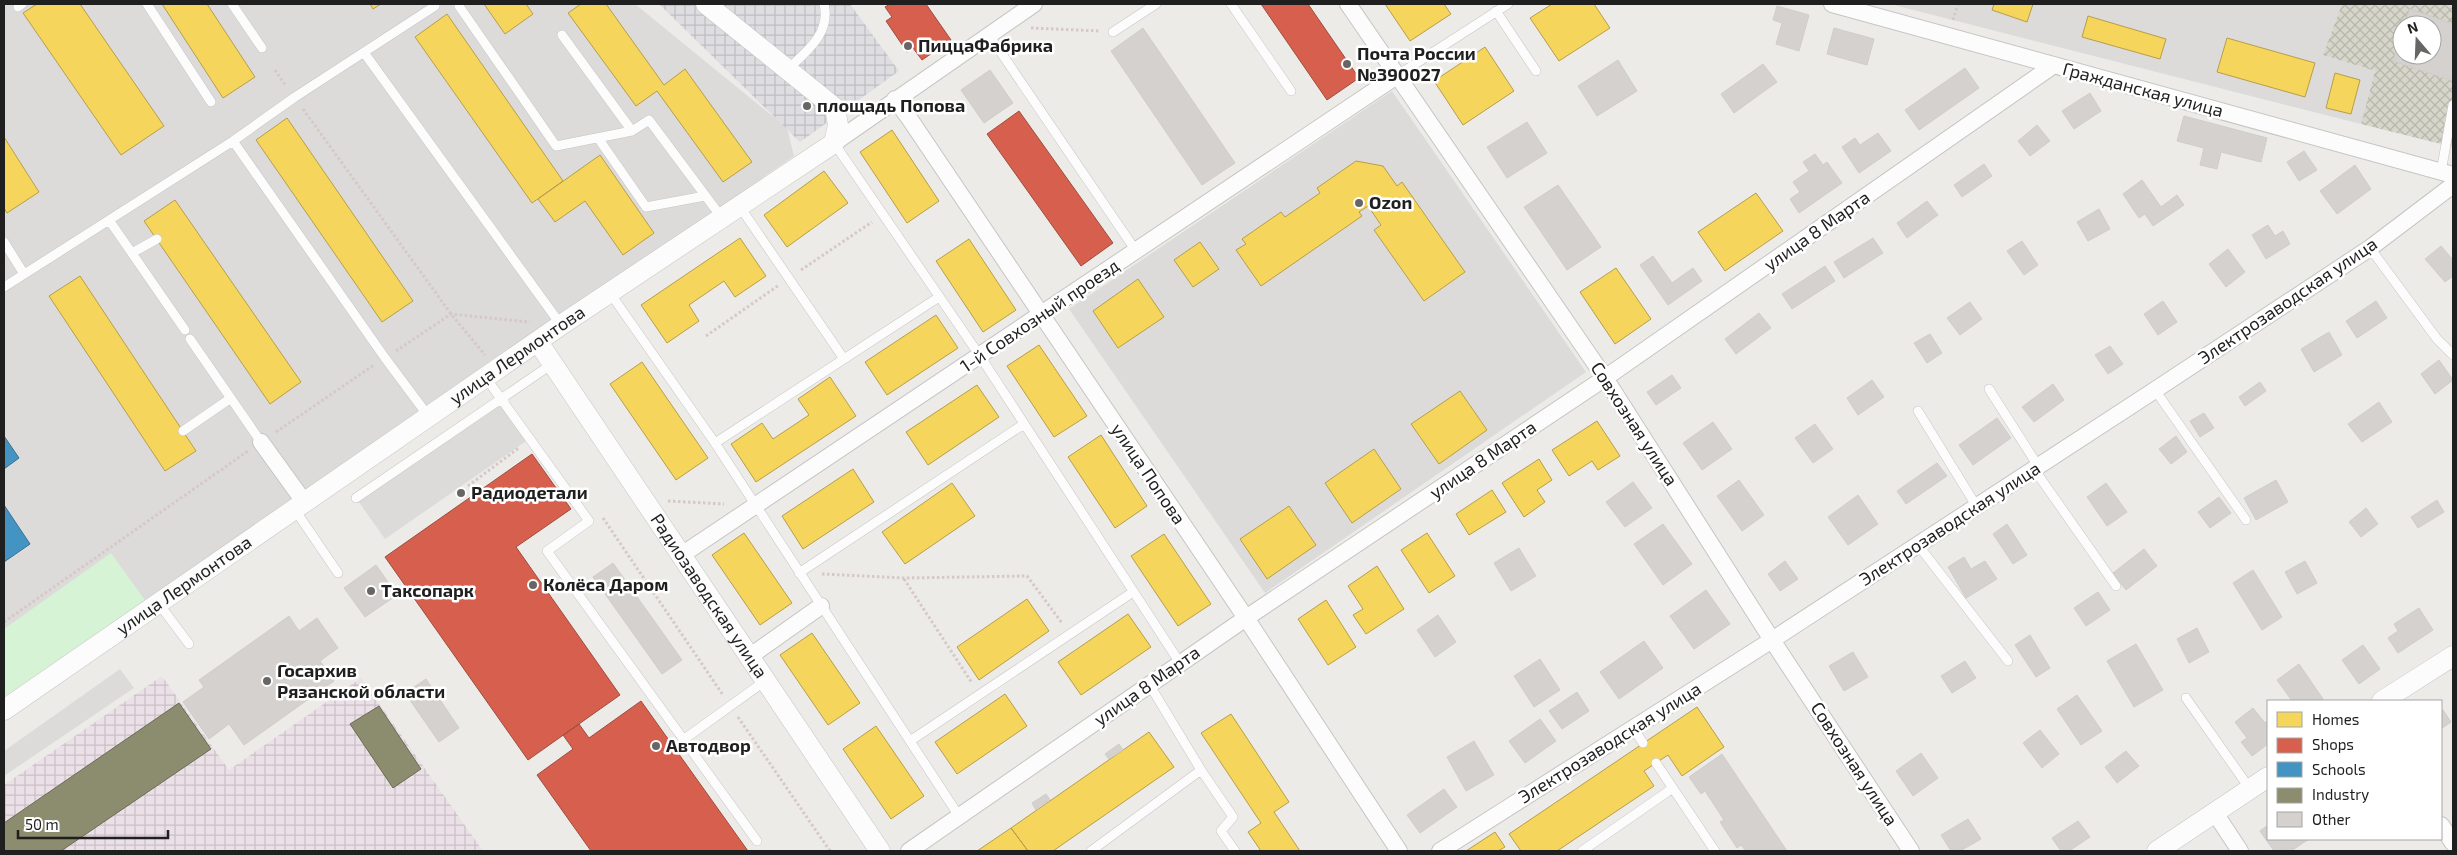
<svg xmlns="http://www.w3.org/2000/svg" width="2457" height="855" font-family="'Exo 2',sans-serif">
<defs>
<pattern id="industrial-grid" width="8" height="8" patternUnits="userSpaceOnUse" patternTransform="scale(1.25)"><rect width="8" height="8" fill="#ebe0e7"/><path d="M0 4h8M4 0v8" fill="none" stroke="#c9c0c6"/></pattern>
<pattern id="construction-cross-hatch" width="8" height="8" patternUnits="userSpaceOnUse" patternTransform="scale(1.25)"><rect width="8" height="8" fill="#d6d6ca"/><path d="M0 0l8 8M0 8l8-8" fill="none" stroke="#b7b7ad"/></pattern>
<pattern id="plaza-grid" width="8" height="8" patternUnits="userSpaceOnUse" patternTransform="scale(1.25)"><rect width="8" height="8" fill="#dedee2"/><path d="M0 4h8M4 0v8" fill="none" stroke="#bebec1"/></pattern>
</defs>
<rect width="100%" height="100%" fill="#edebe8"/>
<!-- residential -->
<path fill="#dcdbd9" d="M4,4H635L787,128L794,156L4,704Z
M1890,4H2342L2323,55L2375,71L2361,124Z
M1392,91L1586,372L1265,593L1069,309Z
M502,393L532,437L385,539L356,498Z
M120,669L134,688L4,776V751Z"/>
<!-- industrial -->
<path fill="url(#industrial-grid)" d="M162,676L229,770L361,678L483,851H4V785Z"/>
<!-- construction -->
<path fill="url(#construction-cross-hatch)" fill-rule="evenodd" d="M2342,4H2453V147L2361,124L2375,71L2323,55ZM2402,25H2432V55H2402Z"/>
<!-- park -->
<path fill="#d6f3d5" d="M111,553L147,603L4,703V629Z"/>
<!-- plaza -->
<path fill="url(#plaza-grid)" d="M659,4H850L899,71L800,142Z"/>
<!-- homes -->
<path fill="#f6d55c" stroke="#b69e4a" d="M37,4H80L164,126L121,155L23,13Z
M162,4H207L255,77L223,98Z
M370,4H381L373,9Z
M484,4H526L533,14L505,34Z
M581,4H606L664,85L685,69L752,162L723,182L657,91L636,106L568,13Z
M1385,4H1444L1451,14L1410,41Z
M1552,4H1594L1610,28L1559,61L1530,18Z
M1994,4H2033L2027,22L1992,10Z
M447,14L563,181L532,203L415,37Z
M2088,16L2166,39L2160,59L2082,37Z
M2227,38L2315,63L2305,97L2217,72Z
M1485,47L1514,91L1463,125L1434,81Z
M2335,73L2360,80L2351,114L2326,108Z
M287,118L413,301L382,322L256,140Z
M892,130L939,201L907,223L860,152Z
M4,137L39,192L7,213L4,208Z
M600,155L654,233L623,255L585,201L555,222L538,199Z
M1356,161L1383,166L1397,186L1402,182L1465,272L1424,301L1374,230L1381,225L1368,206L1359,212L1362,216L1261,286L1236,250L1246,244L1242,239L1281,212L1285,217L1320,193L1317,188Z
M824,171L848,203L787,247L764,215Z
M1756,193L1783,231L1725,271L1698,232Z
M175,200L301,382L270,404L144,221Z
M740,238L766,276L735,297L724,281L689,305L699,321L667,343L641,305Z
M969,239L1016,310L983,332L936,261Z
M1200,242L1219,269L1193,287L1174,260Z
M1616,268L1651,319L1615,344L1580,292Z
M80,276L196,451L165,471L49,296Z
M1138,279L1164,317L1118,348L1093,311Z
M936,315L958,348L887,395L865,362Z
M1039,345L1087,416L1054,437L1007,366Z
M642,362L708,458L676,480L610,384Z
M830,377L856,416L756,482L731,444L762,423L773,439L809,415L798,399Z
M977,385L999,417L928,465L906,432Z
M1460,391L1487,430L1439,464L1411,424Z
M1597,421L1620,456L1598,470L1592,461L1569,476L1552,450Z
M1101,435L1147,506L1115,528L1068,457Z
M1374,449L1401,489L1352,523L1325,483Z
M1539,459L1552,480L1537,490L1545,502L1524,517L1502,483Z
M853,469L874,502L803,549L782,516Z
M952,483L975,516L905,564L882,532Z
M1492,490L1506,512L1469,535L1456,514Z
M1289,506L1316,545L1267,579L1240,539Z
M744,533L792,603L760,625L712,555Z
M1427,533L1455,576L1429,593L1401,550Z
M1164,534L1211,604L1178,626L1131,556Z
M1377,566L1404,609L1366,634L1353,615L1363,609L1348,586Z
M1027,599L1049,631L979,680L957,647Z
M1326,600L1356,647L1328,665L1298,619Z
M1128,614L1151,647L1081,695L1058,662Z
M812,633L860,703L828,725L780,655Z
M1005,694L1027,726L957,774L935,742Z
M1697,707L1724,747L1682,776L1668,755L1644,771L1654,786L1557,851H1521L1509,834Z
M1231,714L1289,802L1274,812L1300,851H1261L1248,832L1261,823L1201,733Z
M876,726L924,796L891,819L843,749Z
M1149,732L1174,767L1053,851H1028L1011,828Z
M1011,828L1028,851H977Z
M1495,832L1505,847L1498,851H1466Z"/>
<!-- shops -->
<path fill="#d6604d" stroke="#9f4c3f" d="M890,4H926L951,40L922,60L913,48L907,52L886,21L892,17L885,7Z
M1261,4H1308L1359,78L1327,100Z
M1019,111L1113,243L1081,266L987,134Z
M532,454L571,509L516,547L620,695L528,760L385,557Z
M641,701L748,851H591L537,775L573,749L563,735L579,724L589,738Z"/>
<!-- schools -->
<path fill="#4393c3" stroke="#387092" d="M4,436L19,458L4,469Z
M4,505L30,544L4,562Z"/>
<!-- industry -->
<path fill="#8c8c6e" stroke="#6b6b56" d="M179,703L211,749L61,851H4V823Z
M379,706L421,769L393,788L350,724Z"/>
<!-- building -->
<path fill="#d4d1cf" stroke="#d0cdc9" d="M1777,6L1809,15L1799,51L1776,44L1782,23L1773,20Z
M2410,9L2453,24V81L2393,61L2402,33V55H2432V25H2404Z
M1143,28L1235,163L1202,185L1111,51Z
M1834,28L1874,39L1867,65L1827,54Z
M1618,60L1637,91L1597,116L1578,86Z
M1763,64L1777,82L1734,113L1721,94Z
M1965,68L1979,88L1919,130L1905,110Z
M990,70L1013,103L984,123L961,90Z
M2090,93L2101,111L2074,129L2062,111Z
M2184,116L2267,138L2261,162L2221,152L2217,169L2200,165L2204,148L2177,141Z
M1527,122L1547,153L1507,178L1487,147Z
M2037,125L2050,141L2030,156L2018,141Z
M1878,133L1891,151L1859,173L1842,147L1855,138L1860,145Z
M2304,151L2317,170L2299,181L2287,162Z
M1815,154L1823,165L1827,162L1842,183L1799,213L1790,199L1800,192L1793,182L1809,171L1803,162Z
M1984,164L1992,176L1962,197L1954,185Z
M2355,165L2371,189L2337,214L2320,191Z
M2142,180L2161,207L2177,195L2184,205L2153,226L2145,214L2139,218L2123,194Z
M1558,185L1601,247L1567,270L1524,207Z
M1927,201L1938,215L1907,238L1897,223Z
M2099,209L2110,229L2088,241L2077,222Z
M2268,225L2275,236L2283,231L2290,244L2266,259L2252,235Z
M1873,238L1883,253L1844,278L1834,262Z
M2022,241L2038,265L2024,275L2007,251Z
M2441,246L2453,260V276L2445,282L2425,259Z
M2228,249L2245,272L2226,287L2209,264Z
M1653,256L1672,283L1693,268L1702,281L1668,305L1640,265Z
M1825,266L1835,281L1792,309L1782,294Z
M2163,301L2177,322L2158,335L2144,314Z
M2376,301L2387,318L2357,338L2346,321Z
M1970,302L1982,319L1960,335L1947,318Z
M1759,313L1771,328L1736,354L1725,339Z
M2329,332L2342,355L2314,372L2301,349Z
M1930,334L1942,353L1927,363L1914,343Z
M2110,346L2123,364L2108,374L2095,355Z
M2439,360L2453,380L2435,394L2421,374Z
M1672,375L1681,388L1656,405L1647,392Z
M1872,380L1884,397L1858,415L1847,398Z
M2260,382L2266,391L2245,406L2239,397Z
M2053,384L2064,400L2034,422L2022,407Z
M2379,402L2392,422L2362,442L2348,424Z
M2204,413L2214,428L2200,437L2190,421Z
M1997,418L2011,438L1973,465L1959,445Z
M1713,422L1732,449L1702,470L1683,443Z
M1815,424L1833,449L1813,463L1795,438Z
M2176,436L2187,452L2171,464L2159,449Z
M1937,463L1947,476L1906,504L1897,491Z
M1739,480L1764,515L1742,531L1717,496Z
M2276,480L2288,502L2256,520L2244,498Z
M1633,482L1652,508L1625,527L1606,502Z
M2106,483L2127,512L2107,526L2087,497Z
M1858,495L1878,524L1848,545L1828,517Z
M2219,497L2231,513L2210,528L2198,512Z
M2437,500L2444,512L2418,528L2411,517Z
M2366,508L2378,524L2361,537L2349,522Z
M1663,524L1692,564L1663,585L1634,544Z
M2007,524L2027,555L2013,564L1993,534Z
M1519,548L1536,576L1511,591L1494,563Z
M2144,549L2157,566L2126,590L2113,573Z
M1964,557L1971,569L1985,561L1997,579L1966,598L1948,567Z
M1785,561L1798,579L1780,591L1768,574Z
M2305,561L2317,583L2297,594L2285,572Z
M613,563L682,660L662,674L593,577Z
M376,565L397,595L365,617L344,588Z
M2253,570L2282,617L2262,630L2233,583Z
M1706,590L1730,624L1694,649L1670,616Z
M2098,592L2110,610L2086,626L2074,608Z
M2419,608L2433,630L2398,653L2388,638L2398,631L2394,624Z
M1438,615L1456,642L1435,657L1417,630Z
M289,616L299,631L317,618L338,648L320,661L334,681L244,745L229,724L209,739L183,702L204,687L199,680Z
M2197,628L2209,652L2189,663L2177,639Z
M2030,635L2050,668L2036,677L2015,645Z
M1644,641L1663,668L1619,699L1600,672Z
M2136,644L2163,690L2134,707L2107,661Z
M2363,645L2380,669L2359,684L2342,660Z
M1853,652L1868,677L1844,691L1829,666Z
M1540,659L1560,690L1534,707L1514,676Z
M1965,661L1976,678L1952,693L1941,676Z
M2299,664L2323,699L2319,701H2292L2277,680Z
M426,679L459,728L439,742L405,693Z
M1577,692L1589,711L1562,729L1549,711Z
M2077,695L2102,731L2081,745L2057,709Z
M2253,708L2265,723L2268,720V744L2252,756L2241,742L2247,738L2235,722Z
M2443,710L2451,722L2441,729V711Z
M1540,719L1556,741L1525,763L1509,741Z
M2040,730L2059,754L2042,768L2023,743Z
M1474,741L1494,775L1466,791L1447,757Z
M1119,744L1123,750L1109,759L1105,754Z
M2126,751L2139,766L2117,783L2105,767Z
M1921,753L1938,778L1913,796L1896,771Z
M1722,754L1787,851H1746L1741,845L1737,848L1720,822L1724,820L1705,791L1701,794L1689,777Z
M1444,789L1457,807L1420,833L1407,815Z
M1046,794L1050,800L1036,810L1032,803Z
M1968,819L1981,839L1960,851H1951L1941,835Z
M2078,821L2090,837L2069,851H2061L2052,838Z
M2268,825V839H2309L2291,851H2274L2260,831Z"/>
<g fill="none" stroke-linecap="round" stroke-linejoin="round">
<!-- service casing -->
<g stroke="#c6c5c4" stroke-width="10">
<path id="service" d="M147,4L211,102
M232,4L262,48
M1231,4L1291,91
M459,6L556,146L632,131
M18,7L22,4
M1496,11L1536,71
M1113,32L1156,4
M562,35L632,131L649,120L722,218
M989,35L1136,251
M365,54L561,325
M788,69C807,51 831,33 824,4
M1398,75L1508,4
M598,138L646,207L705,196
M233,141L385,358L429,417
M834,143L980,356L1180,663
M2441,172L2453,105
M740,207L844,359
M109,220L185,330
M4,242L24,274
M2370,248L2437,339L2453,355
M132,253L157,239
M4,287L233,141L295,97L435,6
M610,293L715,443L959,816
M190,339L261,442
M486,378L589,521L547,551L757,841
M1989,389L2038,466
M2155,390L2246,520
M1918,411L1977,507
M183,431L231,398
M715,443L939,297
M2034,469L2116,586
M356,498L552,364
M295,510L338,573
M1918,545L2008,661
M799,573L1024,424
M159,604L189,644
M1149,684L1201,770L1233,817L1221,831L1235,851
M2186,698L2250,789
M1633,728L1643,743
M683,740L765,681
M910,741L1133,592
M1656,763L1715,851
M1091,851L1201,770
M1582,851L1673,788"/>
</g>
<!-- minor casing -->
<g stroke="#c6c5c4" stroke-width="18">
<path id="minor" d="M1348,4L1605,378L1772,640L1911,851
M1832,4L2453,175
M895,99L909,118L1246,618L1399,851
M834,143L1034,4
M261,442L305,503
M680,556L1398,75
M749,657L821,606
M2215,813L2240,851
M2441,825L2453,843
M909,851L1246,618L1605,378L2054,65
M1440,851L1772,640L2155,390L2370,248L2453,185"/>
</g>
<!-- tertiary casing -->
<g stroke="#c6c5c4" stroke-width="21">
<g id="tertiary">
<path id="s1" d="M538,342L880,851"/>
<path d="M2382,701L2453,656"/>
<path id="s2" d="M4,710L561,325L834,143L838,125L835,108L706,4"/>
<path d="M2157,851L2268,777"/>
</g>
</g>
<!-- path -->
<path stroke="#d6c8c7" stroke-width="3" stroke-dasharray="2.5 2.5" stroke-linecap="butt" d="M1953,20L1958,4
M1031,28L1100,31
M275,70L286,86
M303,109L451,314L485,355
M801,270L872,222
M706,336L779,285
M396,351L451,314L530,322
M276,432L374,365
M468,486L520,447
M668,501L724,504
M603,518L723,695
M822,574L904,578L1027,576L1062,623
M904,579L972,683
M4,622L248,451
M738,717L830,851"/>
<!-- service -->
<use href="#service" stroke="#fcfcfc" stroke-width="9"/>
<!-- minor -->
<use href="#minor" stroke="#fcfcfc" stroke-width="16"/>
<!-- tertiary -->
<use href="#tertiary" stroke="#fcfcfc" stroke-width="20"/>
</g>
<!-- markers -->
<g fill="#676665" stroke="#fff" stroke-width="2">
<circle cx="908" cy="46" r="5"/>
<circle cx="1347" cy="64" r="5"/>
<circle cx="807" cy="106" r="5"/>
<circle cx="1359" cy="203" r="5"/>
<circle cx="461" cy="493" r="5"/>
<circle cx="533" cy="585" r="5"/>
<circle cx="371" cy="591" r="5"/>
<circle cx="267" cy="681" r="5"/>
<circle cx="656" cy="746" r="5"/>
</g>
<g text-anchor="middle" stroke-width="5" stroke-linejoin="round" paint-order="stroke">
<!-- poi labels -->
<g font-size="18" font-weight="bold" fill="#1f1f1f" stroke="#fff" text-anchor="start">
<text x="918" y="52">ПиццаФабрика</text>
<text x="1357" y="60">Почта России<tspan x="1357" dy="21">№390027</tspan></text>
<text x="817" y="112">площадь Попова</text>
<text x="1369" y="209">Ozon</text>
<text x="471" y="499">Радиодетали</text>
<text x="543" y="591">Колёса Даром</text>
<text x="381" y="597">Таксопарк</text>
<text x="277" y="677">Госархив<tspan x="277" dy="21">Рязанской области</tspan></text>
<text x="666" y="752">Автодвор</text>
</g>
<!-- street labels -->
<g font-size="18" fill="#1f1f1f" stroke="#fff">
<text transform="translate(2143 90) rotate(15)" y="6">Гражданская улица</text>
<text transform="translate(1817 231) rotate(-35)" y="6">улица 8 Марта</text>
<text transform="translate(2288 301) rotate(-34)" y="6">Электрозаводская улица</text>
<text transform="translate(1040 316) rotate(-34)" y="6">1-й Совхозный проезд</text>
<text dy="6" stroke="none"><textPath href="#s2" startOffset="624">улица Лермонтова</textPath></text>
<text transform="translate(1634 424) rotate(57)" y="6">Совхозная улица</text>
<text transform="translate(1483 460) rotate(-34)" y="6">улица 8 Марта</text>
<text transform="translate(1148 474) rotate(56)" y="6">улица Попова</text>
<text transform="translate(1950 524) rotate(-33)" y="6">Электрозаводская улица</text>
<text dy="6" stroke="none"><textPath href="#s2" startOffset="219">улица Лермонтова</textPath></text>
<text dy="6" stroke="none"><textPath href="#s1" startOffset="306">Радиозаводская улица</textPath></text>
<text transform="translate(1147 686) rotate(-35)" y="6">улица 8 Марта</text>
<text transform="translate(1610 743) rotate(-32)" y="6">Электрозаводская улица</text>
<text transform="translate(1854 764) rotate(57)" y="6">Совхозная улица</text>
</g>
</g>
<!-- border -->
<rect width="2457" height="855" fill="none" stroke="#1f1f1f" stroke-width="10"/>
<!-- legend -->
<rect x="2267" y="700" width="175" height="140" fill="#ffffff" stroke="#a5a5a5"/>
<rect x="2277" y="712" width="25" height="15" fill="#f6d55c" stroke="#a5a5a5"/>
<text x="2312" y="725" font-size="15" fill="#1f1f1f">Homes</text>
<rect x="2277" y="738" width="25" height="15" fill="#d6604d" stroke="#a5a5a5"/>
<text x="2312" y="750" font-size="15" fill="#1f1f1f">Shops</text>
<rect x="2277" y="762" width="25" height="15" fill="#4393c3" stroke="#a5a5a5"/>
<text x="2312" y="775" font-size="15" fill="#1f1f1f">Schools</text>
<rect x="2277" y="788" width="25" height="15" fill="#8c8c6e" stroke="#a5a5a5"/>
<text x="2312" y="800" font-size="15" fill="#1f1f1f">Industry</text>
<rect x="2277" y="812" width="25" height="15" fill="#d4d1cf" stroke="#a5a5a5"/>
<text x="2312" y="825" font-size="15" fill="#1f1f1f">Other</text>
<!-- north arrow -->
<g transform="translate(2417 40) rotate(341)"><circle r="24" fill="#ffffff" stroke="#a5a5a5"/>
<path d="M0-4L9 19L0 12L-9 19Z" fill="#676665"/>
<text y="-8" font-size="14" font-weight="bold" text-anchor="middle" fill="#1f1f1f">N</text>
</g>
<!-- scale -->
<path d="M18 830v8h150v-8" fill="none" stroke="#1f1f1f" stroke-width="2.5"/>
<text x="25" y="830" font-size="15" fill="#1f1f1f" stroke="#ffffff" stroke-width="4" paint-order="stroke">50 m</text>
</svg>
